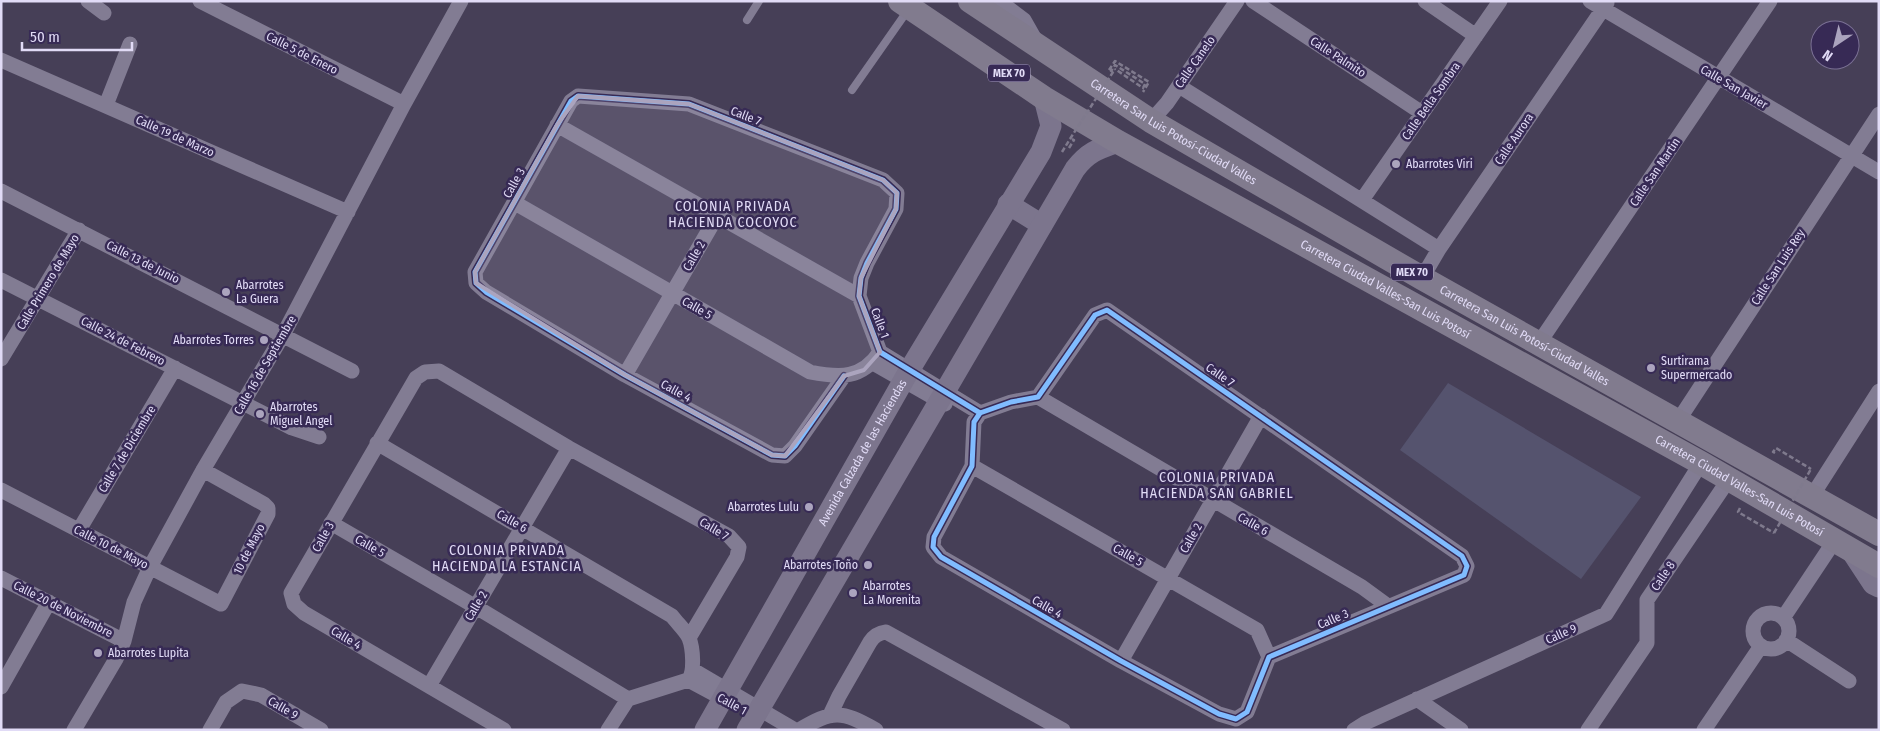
<svg xmlns="http://www.w3.org/2000/svg" width="1880" height="731" font-family="'Fira Sans Condensed',sans-serif">
<rect width="100%" height="100%" fill="#463f57"/>
<!-- building -->
<path fill="#55536e" d="M1448,383L1641,497L1581,579L1400,450Z"/>
<g fill="none" stroke-linecap="round" stroke-linejoin="round">
<!-- path -->
<path stroke="#7f7a8d" stroke-width="2.5" stroke-dasharray="5 2.5" stroke-linecap="butt" d="M1109,70L1115,61L1149,82L1143,92
M1113,72L1111,71L1115,65L1145,84L1143,88L1115,69
M1069,148L1074,140L1072,139
M1062,152L1070,139
M1775,453L1773,452L1776,448L1811,469
M1740,508L1738,512L1774,533"/>
<!-- lane -->
<path stroke="#827c93" stroke-width="8" d="M747,20L759,1
M852,90L908,10"/>
<!-- street -->
<path stroke="#827c93" stroke-width="15" d="M88,1L104,13
M200,1L404,104
M999,1L1024,20L1037,43
M1253,1L1422,113
M1425,1L1476,36
M1590,1L1879,172
M1,60L348,212
M1179,86L1439,249
M106,105L130,44
M1151,121L1167,103L1237,1
M557,125L859,296
M1,191L352,371
M1362,200L1500,1
M515,203L810,372C840,378 862,379 880,352
M1422,278L1439,249L1607,3
M1,280L292,428L319,437
M1107,310L1462,556L1467,566L1464,575L1269,657L1247,712L1236,719L1219,714L1121,661L941,557L933,547L934,537L972,466L974,422L980,413L1011,402L1038,397L1095,315Z
M1539,343L1770,1
M1,359L79,230
M873,363L945,404
M625,375L717,216
M844,376L795,446L785,456L772,455L625,375L486,292L476,283L475,272L571,101L578,96L689,104L883,180L897,193L896,209L867,263L861,278L859,296L880,352L980,413
M1038,397L1362,587L1388,606
M1678,421L1879,114
M972,466L1257,630L1269,657
M1,490L221,604L268,514V508L264,504L203,470
M1812,496L1879,391
M331,523L476,607L628,699L688,680C695,673 693,648 689,638C686,631 677,623 672,616L377,443
M79,530L175,368
M1,578L124,641
M1753 631a18 18 0 1 1 36 0a18 18 0 1 1-36 0Z
M1783,618L1835,540
M1786,640L1849,681
M1121,661L1261,416
M693,670L795,730
M688,680L729,702
M429,686L569,448
M1,687L49,602
M1417,699L1461,730
M830,715L839,696L870,642C874,636 878,633 886,632L1063,730
M74,730L116,659L124,641L134,602L150,567L203,470L283,335L404,104L461,1
M210,730L226,702L242,691L261,695L321,730
M504,730L304,613L294,604L291,593L416,378L425,372L439,371L569,448L729,536L739,547L737,557L689,638
M608,730L628,699
M799,730C833,710 841,710 876,730
M1354,730L1365,723L1606,614L1701,463
M1588,730L1647,643V600L1729,479
M1704,730L1761,646"/>
<!-- secondary -->
<g stroke="#7c758d" stroke-width="21">
<path d="M1008,204L1042,225"/>
<path d="M1850,549L1873,584L1879,587"/>
<path id="s1" d="M705,730L910,369L1041,152L1051,126L1044,98"/>
<path d="M747,730L1075,169C1088,152 1098,149 1118,142"/>
</g>
<!-- primary -->
<g stroke="#817b8e" stroke-width="24">
<path id="s2" d="M900,1L1044,98L1118,142L1701,463L1879,566"/>
<path id="s3" d="M970,1L1151,121L1422,278L1879,534"/>
</g>
<!-- path-bridge -->
<path stroke="#7f7a8d" stroke-width="2.5" stroke-dasharray="5 2.5" stroke-linecap="butt" d="M1070,139L1115,69
M1774,533L1811,469"/>
<!-- cycleway casing -->
<g stroke="#372a55" stroke-width="8">
<path id="cycleway" d="M1107,310L1462,556L1467,566L1464,575L1269,657L1247,712L1236,719L1219,714L1121,661L941,557L933,547L934,537L972,466L974,422L980,413L1011,402L1038,397L1095,315Z
M844,376L795,446L785,456L772,455L625,375L486,292L476,283L475,272L571,101L578,96L689,104L883,180L897,193L896,209L867,263L861,278L859,296L880,352L980,413"/>
</g>
<!-- cycleway -->
<use href="#cycleway" stroke="#80bcff" stroke-width="5"/>
</g>
<!-- marked area -->
<path fill="#aba4be" fill-opacity="0.2" stroke="#aba4be" stroke-width="4" stroke-linejoin="round" d="M578,96L689,104L883,180L897,193L896,209L861,278L859,296L880,352L864,370L844,376L785,456L772,455L625,375L476,283L475,272L557,125Z"/>
<!-- markers -->
<g fill="#aba4be" stroke="#372a55" stroke-width="2">
<circle cx="1396" cy="164" r="5"/>
<circle cx="226" cy="292" r="5"/>
<circle cx="264" cy="340" r="5"/>
<circle cx="1651" cy="368" r="5"/>
<circle cx="260" cy="414" r="5"/>
<circle cx="809" cy="507" r="5"/>
<circle cx="868" cy="565" r="5"/>
<circle cx="853" cy="593" r="5"/>
<circle cx="98" cy="653" r="5"/>
</g>
<g text-anchor="middle" stroke-width="5" stroke-linejoin="round" paint-order="stroke">
<!-- shield labels -->
<g fill="#372a55" stroke="#aea6c6" stroke-width="1">
<rect x="988" y="64.5" width="42" height="17" rx="4"/>
<rect x="1391" y="263.5" width="42" height="17" rx="4"/>
</g>
<g font-size="11" font-weight="bold" fill="#e1dbf6">
<text x="1009" y="77">MEX 70</text>
<text x="1412" y="276">MEX 70</text>
</g>
<!-- street labels -->
<g font-size="12" fill="#e1dbf6" stroke="#372a55">
<text transform="translate(302 53) rotate(27)" y="4">Calle 5 de Enero</text>
<text transform="translate(1338 57) rotate(33)" y="4">Calle Palmito</text>
<text transform="translate(1195 62) rotate(-55)" y="4">Calle Canelo</text>
<text transform="translate(1734 87) rotate(30)" y="4">Calle San Javier</text>
<text transform="translate(1431 101) rotate(-55)" y="4">Calle Bella Sombra</text>
<text transform="translate(746 116) rotate(21)" y="4">Calle 7</text>
<text dy="4" stroke="none"><textPath href="#s3" startOffset="242">Carretera San Luis Potosí-Ciudad Valles</textPath></text>
<text transform="translate(175 136) rotate(24)" y="4">Calle 19 de Marzo</text>
<text transform="translate(1514 139) rotate(-56)" y="4">Calle Aurora</text>
<text transform="translate(1655 172) rotate(-56)" y="4">Calle San Martín</text>
<text transform="translate(514 183) rotate(-61)" y="4">Calle 3</text>
<text transform="translate(694 256) rotate(-60)" y="4">Calle 2</text>
<text transform="translate(143 262) rotate(27)" y="4">Calle 13 de Junio</text>
<text transform="translate(1778 267) rotate(-57)" y="4">Calle San Luis Rey</text>
<text transform="translate(48 282) rotate(-59)" y="4">Calle Primero de Mayo</text>
<text dy="4" stroke="none"><textPath href="#s2" startOffset="565">Carretera Ciudad Valles-San Luis Potosí</textPath></text>
<text transform="translate(697 308) rotate(30)" y="4">Calle 5</text>
<text transform="translate(880 323) rotate(69)" y="4">Calle 1</text>
<text dy="4" stroke="none"><textPath href="#s3" startOffset="648">Carretera San Luis Potosí-Ciudad Valles</textPath></text>
<text transform="translate(123 341) rotate(27)" y="4">Calle 24 de Febrero</text>
<text transform="translate(265 365) rotate(-60)" y="4">Calle 16 de Septiembre</text>
<text transform="translate(1220 375) rotate(35)" y="4">Calle 7</text>
<text transform="translate(676 391) rotate(29)" y="4">Calle 4</text>
<text transform="translate(127 449) rotate(-59)" y="4">Calle 7 de Diciembre</text>
<text dy="4" stroke="none"><textPath href="#s1" startOffset="319">Avenida Calzada de las Haciendas</textPath></text>
<text dy="4" stroke="none"><textPath href="#s2" startOffset="970">Carretera Ciudad Valles-San Luis Potosí</textPath></text>
<text transform="translate(512 521) rotate(30)" y="4">Calle 6</text>
<text transform="translate(1253 524) rotate(30)" y="4">Calle 6</text>
<text transform="translate(714 529) rotate(31)" y="4">Calle 7</text>
<text transform="translate(323 537) rotate(-61)" y="4">Calle 3</text>
<text transform="translate(1191 538) rotate(-60)" y="4">Calle 2</text>
<text transform="translate(370 546) rotate(30)" y="4">Calle 5</text>
<text transform="translate(111 547) rotate(27)" y="4">Calle 10 de Mayo</text>
<text transform="translate(249 549) rotate(-63)" y="4">10 de Mayo</text>
<text transform="translate(1128 555) rotate(30)" y="4">Calle 5</text>
<text transform="translate(1663 576) rotate(-56)" y="4">Calle 8</text>
<text transform="translate(476 606) rotate(-59)" y="4">Calle 2</text>
<text transform="translate(1047 607) rotate(30)" y="4">Calle 4</text>
<text transform="translate(63 609) rotate(27)" y="4">Calle 20 de Noviembre</text>
<text transform="translate(1333 619) rotate(-23)" y="4">Calle 3</text>
<text transform="translate(1561 634) rotate(-24)" y="4">Calle 9</text>
<text transform="translate(346 638) rotate(31)" y="4">Calle 4</text>
<text transform="translate(732 704) rotate(29)" y="4">Calle 1</text>
<text transform="translate(283 708) rotate(30)" y="4">Calle 9</text>
</g>
<!-- poi labels -->
<g font-size="12" fill="#e1dbf6" stroke="#372a55" text-anchor="start">
<text x="1406" y="168">Abarrotes Viri</text>
<text x="236" y="289">Abarrotes<tspan x="236" dy="14">La Guera</tspan></text>
<text x="254" y="344" text-anchor="end">Abarrotes Torres</text>
<text x="1661" y="365">Surtirama<tspan x="1661" dy="14">Supermercado</tspan></text>
<text x="270" y="411">Abarrotes<tspan x="270" dy="14">Miguel Angel</tspan></text>
<text x="799" y="511" text-anchor="end">Abarrotes Lulu</text>
<text x="858" y="569" text-anchor="end">Abarrotes Toño</text>
<text x="863" y="590">Abarrotes<tspan x="863" dy="14">La Morenita</tspan></text>
<text x="108" y="657">Abarrotes Lupita</text>
</g>
<!-- neighbourhood labels -->
<g font-size="14" letter-spacing="1" fill="#e1dbf6" stroke="#372a55">
<text x="733" y="211">COLONIA PRIVADA<tspan x="733" dy="16">HACIENDA COCOYOC</tspan></text>
<text x="1217" y="482">COLONIA PRIVADA<tspan x="1217" dy="16">HACIENDA SAN GABRIEL</tspan></text>
<text x="507" y="555">COLONIA PRIVADA<tspan x="507" dy="16">HACIENDA LA ESTANCIA</tspan></text>
</g>
</g>
<!-- border -->
<rect width="1880" height="731" fill="none" stroke="#e1dbf6" stroke-width="5"/>
<!-- north arrow -->
<g transform="translate(1835 45) rotate(215)"><circle r="24" fill="#372a55" stroke="#7b7195"/>
<path d="M0-4L9 19L0 12L-9 19Z" fill="#aba4be"/>
<text y="-8" font-size="14" font-weight="bold" text-anchor="middle" fill="#e1dbf6">N</text>
</g>
<!-- scale -->
<path d="M22 42v8h110v-8" fill="none" stroke="#e1dbf6" stroke-width="2.5"/>
<text x="30" y="42" font-size="15" fill="#e1dbf6" stroke="#372a55" stroke-width="4" paint-order="stroke">50 m</text>
</svg>
